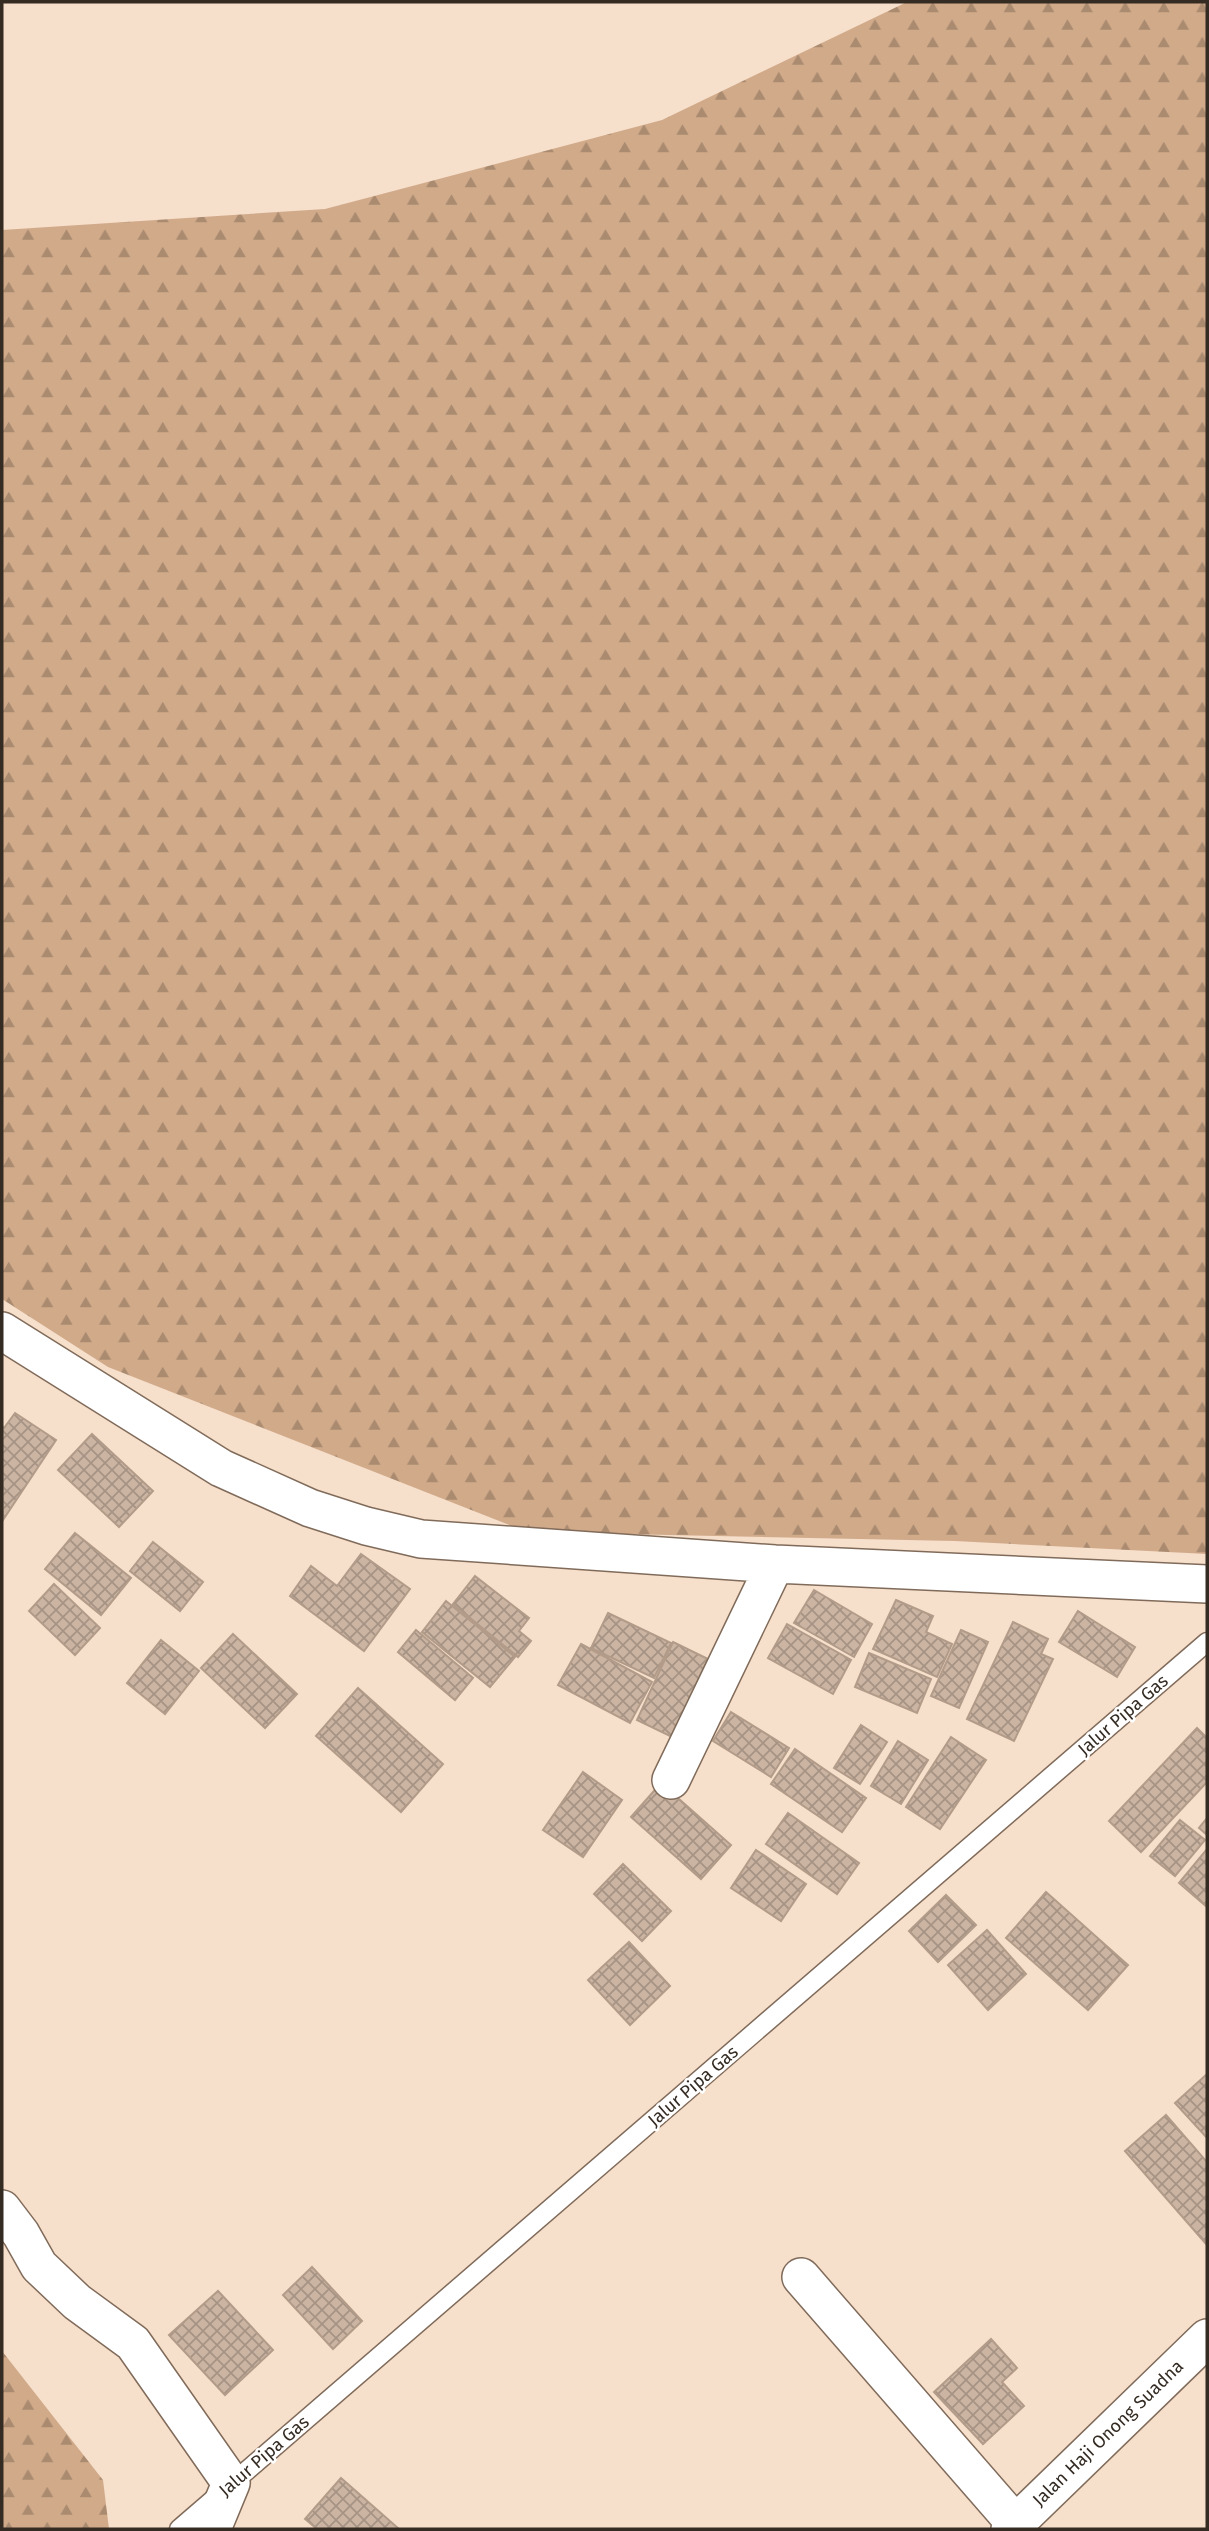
<svg xmlns="http://www.w3.org/2000/svg" width="1209" height="2531" font-family="'Fira Sans',sans-serif">
<defs>
<pattern id="forest-firs" width="22" height="20" patternUnits="userSpaceOnUse" patternTransform="scale(1.75)"><rect width="22" height="20" fill="#d1aa8a"/><path d="M5 1l3.5 6h-7zM16 11l3.5 6h-7z" fill="#aa8b70"/></pattern>
<pattern id="building-cross-hatch" width="8" height="8" patternUnits="userSpaceOnUse" patternTransform="scale(1.75)"><rect width="8" height="8" fill="#cbb5a2"/><path d="M0 0l8 8M0 8l8-8" fill="none" stroke="#a69384"/></pattern>
</defs>
<rect width="100%" height="100%" fill="#f6dfcb"/>
<!-- forest -->
<path fill="url(#forest-firs)" d="M907,2H1207V1554L955,1541L527,1532L108,1367L2,1299V230L325,209L662,120Z
M2,2351L103,2480L109,2529H2Z"/>
<!-- building -->
<path fill="url(#building-cross-hatch)" stroke="#b29c89" stroke-width="2" d="M15,1413L56,1440L3,1520L2,1426L4,1428Z
M92,1434L153,1491L119,1527L58,1470Z
M75,1533L131,1578L101,1615L45,1569Z
M153,1542L203,1582L180,1611L130,1571Z
M361,1554L410,1589L364,1651L290,1596L311,1566L337,1586Z
M475,1576L529,1618L519,1631L531,1641L518,1657L453,1604Z
M54,1584L100,1628L75,1655L29,1611Z
M814,1590L872,1624L854,1657L794,1623Z
M896,1600L933,1616L926,1632L952,1644L937,1677L873,1649Z
M446,1601L515,1657L490,1687L422,1632Z
M1078,1611L1135,1647L1117,1677L1059,1642Z
M608,1613L671,1643L654,1678L591,1648Z
M1013,1622L1048,1639L1041,1654L1053,1659L1014,1741L967,1719Z
M787,1624L851,1660L833,1694L768,1658Z
M416,1630L473,1678L455,1700L398,1652Z
M961,1630L988,1642L959,1708L931,1696Z
M233,1634L297,1694L265,1728L201,1668Z
M161,1640L199,1671L165,1714L127,1683Z
M673,1642L708,1659L672,1737L637,1720Z
M581,1644L652,1682L630,1723L558,1685Z
M869,1653L931,1679L917,1713L855,1687Z
M358,1688L443,1764L401,1812L316,1736Z
M731,1712L789,1748L771,1777L713,1741Z
M861,1725L887,1742L860,1784L834,1768Z
M1197,1728L1207,1738V1782L1141,1852L1109,1821Z
M951,1737L986,1760L940,1829L906,1807Z
M898,1741L928,1760L901,1804L871,1786Z
M795,1749L866,1798L842,1832L771,1784Z
M583,1772L622,1800L583,1857L543,1830Z
M661,1783L731,1845L701,1879L631,1817Z
M788,1813L859,1863L837,1894L766,1844Z
M1207,1818V1835L1199,1828Z
M1180,1820L1205,1840L1175,1876L1150,1856Z
M1207,1849V1907L1179,1883Z
M756,1850L806,1884L781,1921L731,1888Z
M623,1864L671,1911L642,1941L594,1894Z
M1046,1892L1128,1965L1088,2010L1006,1938Z
M946,1895L976,1925L938,1962L909,1931Z
M987,1930L1026,1974L988,2010L948,1965Z
M629,1942L670,1986L630,2025L588,1980Z
M1207,2074V2138L1175,2103Z
M1166,2115L1207,2162V2245L1125,2151Z
M312,2267L362,2321L333,2349L283,2295Z
M218,2291L273,2350L225,2395L169,2335Z
M991,2339L1017,2368L1002,2382L1024,2406L983,2444L934,2392Z
M341,2478L399,2529H317L305,2519Z"/>
<g fill="none" stroke-linecap="round" stroke-linejoin="round">
<!-- service casing -->
<g stroke="#806b5a" stroke-width="21">
<path id="service" d="M179,2529L1207,1642"/>
</g>
<!-- minor casing -->
<g stroke="#806b5a" stroke-width="40">
<path id="minor" d="M2,1331L221,1468L310,1508L366,1526L421,1539L775,1564L1207,1584
M671,1780L775,1564
M2,2209L21,2234L39,2266L77,2302L133,2343L231,2483L212,2529
M801,2277L1015,2523
M1010,2529L1207,2338"/>
</g>
<!-- service -->
<use href="#service" stroke="#fff" stroke-width="18"/>
<!-- minor -->
<use href="#minor" stroke="#fff" stroke-width="37"/>
</g>
<g text-anchor="middle" stroke-width="5" stroke-linejoin="round" paint-order="stroke">
<!-- street labels -->
<g font-size="18" fill="#342b23" stroke="#fff">
<text transform="translate(1123 1715) rotate(-41)" y="6">Jalur Pipa Gas</text>
<text transform="translate(693 2086) rotate(-41)" y="6">Jalur Pipa Gas</text>
<text transform="translate(1108 2433) rotate(-44)" y="6">Jalan Haji Onong Suadna</text>
<text transform="translate(264 2456) rotate(-41)" y="6">Jalur Pipa Gas</text>
</g>
</g>
<!-- border -->
<rect width="1209" height="2531" fill="none" stroke="#342b23" stroke-width="7"/>
</svg>
